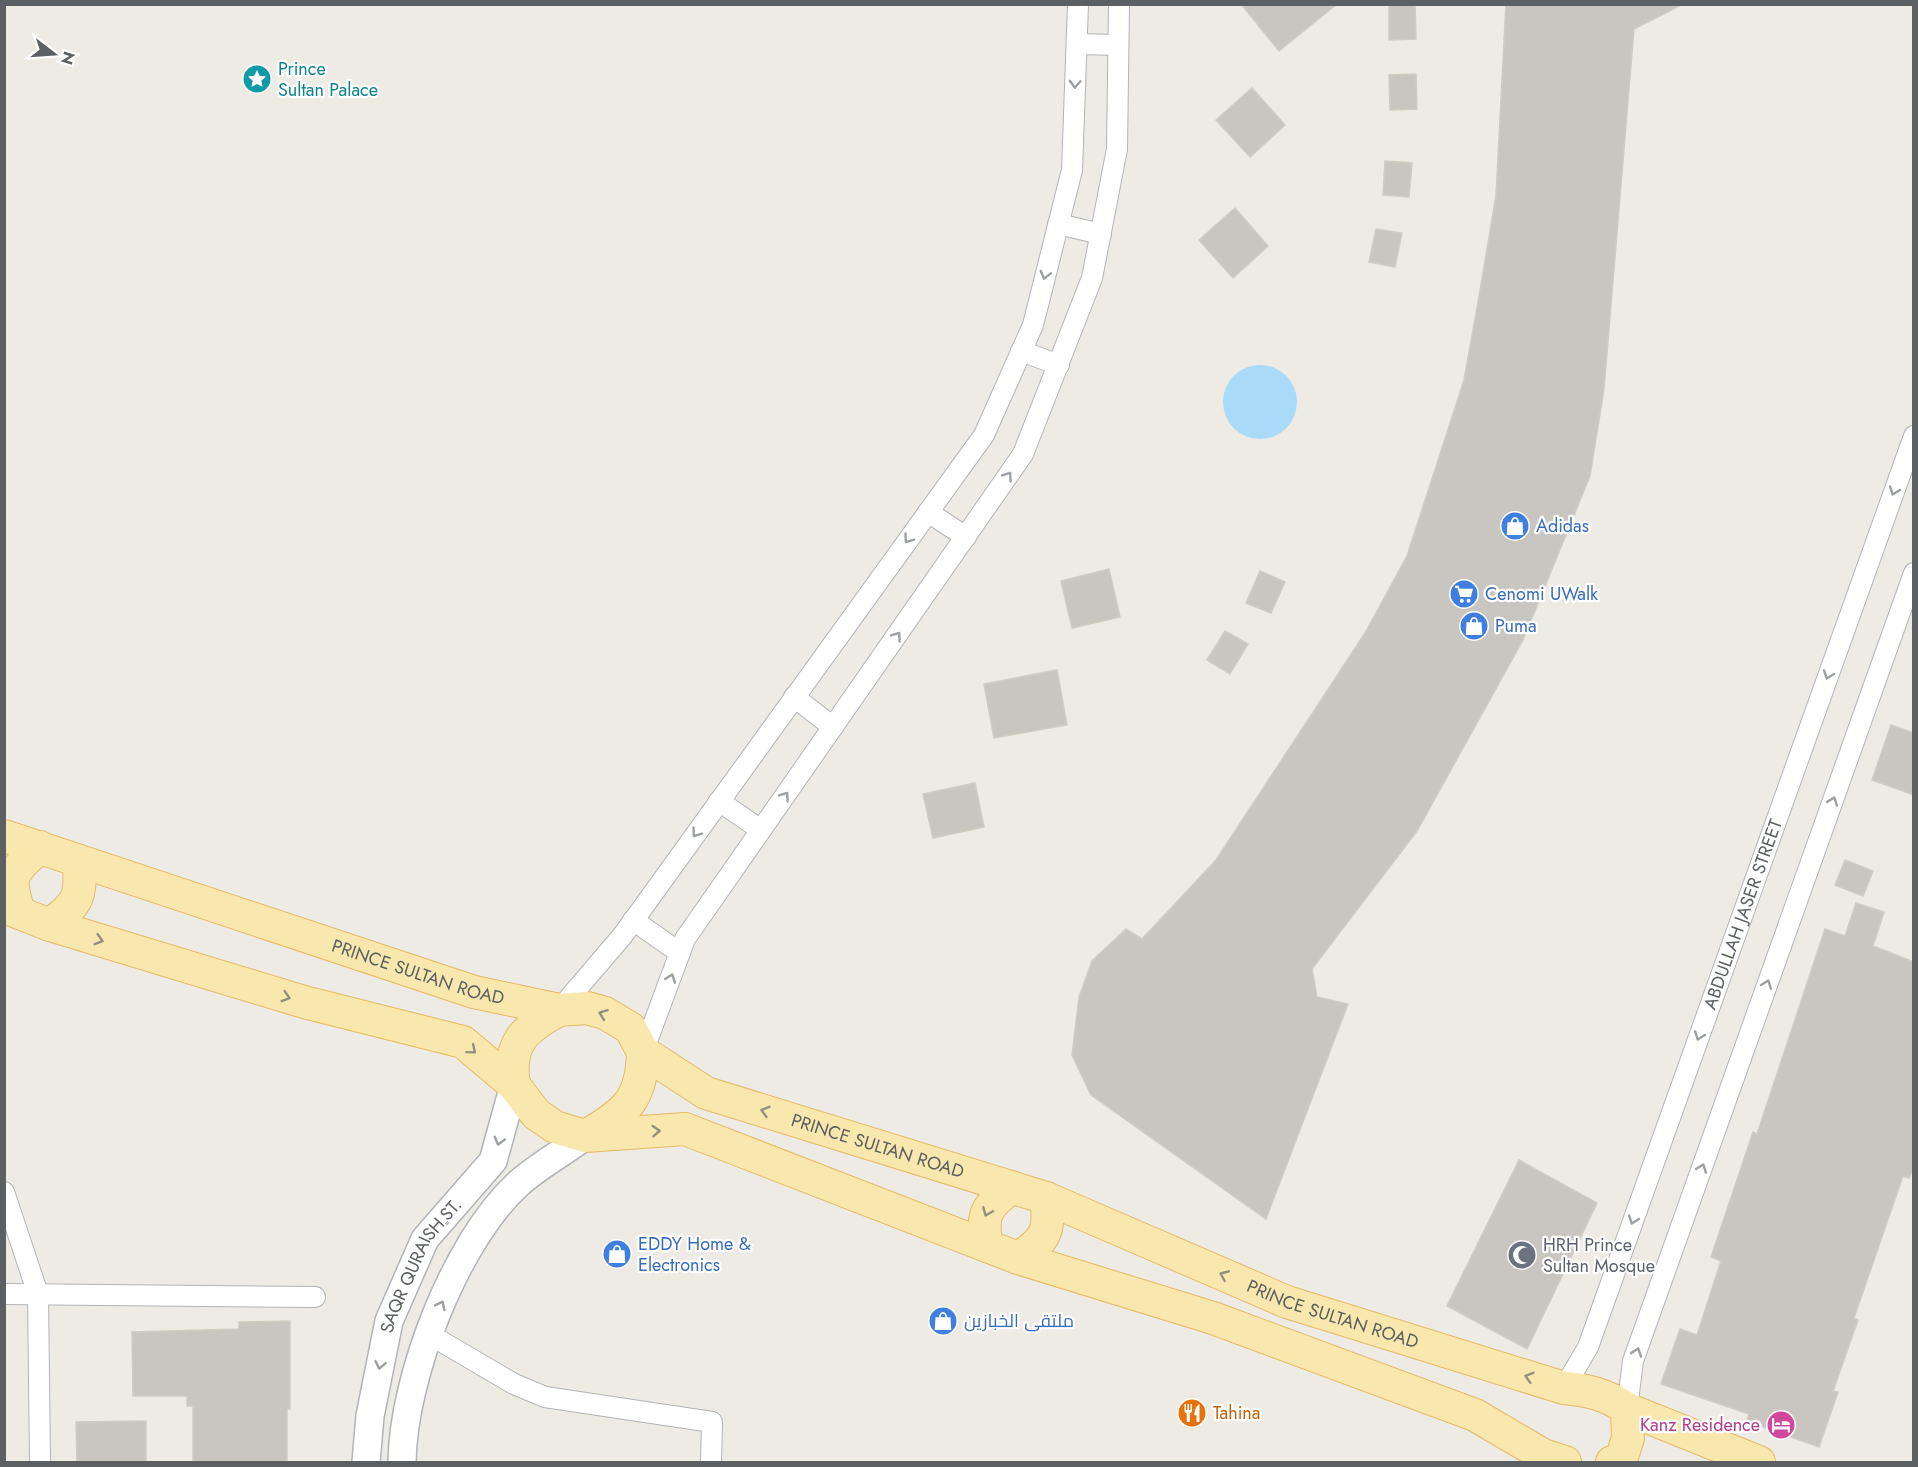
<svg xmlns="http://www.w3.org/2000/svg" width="1918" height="1467" font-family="Jost,Cairo,sans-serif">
<rect width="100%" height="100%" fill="#edebe4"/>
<!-- water -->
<path fill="#a9dbf8" d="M1223 402a37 37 0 1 1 74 0a37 37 0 1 1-74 0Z"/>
<!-- building -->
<path fill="#c9c5c0" stroke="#d1ccc3" stroke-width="1.5" d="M1241,4H1337L1279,51Z
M1415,4L1416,39L1389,40V5Z
M1506,4H1683L1634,29L1604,389L1590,476L1523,640L1417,831L1312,969L1317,997L1348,1004L1266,1219L1091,1095L1072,1055L1079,997L1092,961L1126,929L1142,939L1216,860L1365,633L1407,556L1464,380L1480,291L1496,195Z
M1416,74L1417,109L1390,110L1389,75Z
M1252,88L1285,125L1250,157L1216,120Z
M1385,161L1412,163L1409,197L1383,195Z
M1235,208L1268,246L1233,278L1199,240Z
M1376,229L1402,233L1395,267L1369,262Z
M1109,569L1120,617L1072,628L1061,581Z
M1260,571L1285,582L1271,613L1246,603Z
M1225,631L1248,644L1230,674L1207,660Z
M1057,670L1067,725L994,738L984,684Z
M1891,725L1914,733V795L1872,780Z
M975,783L984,827L933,838L923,794Z
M1845,860L1873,871L1863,896L1835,885Z
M1856,903L1884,912L1873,946L1914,962V1166L1909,1178L1903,1176L1854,1318L1858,1320L1833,1391L1838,1392L1819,1447L1747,1421L1749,1414L1661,1384L1680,1329L1697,1335L1721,1261L1711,1257L1753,1132L1757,1134L1825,929L1845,936Z
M1519,1160L1597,1203L1527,1349L1447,1306Z
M290,1321V1409H287V1462H193V1406H187V1396H133L132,1332L239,1329V1322Z
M146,1421V1462H77L76,1422Z"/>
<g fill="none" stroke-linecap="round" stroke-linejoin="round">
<!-- street casing -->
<g stroke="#b1b4b8" stroke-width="22">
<g id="street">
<path d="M1077,44L1118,45"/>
<path d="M1058,224L1101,234"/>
<path d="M1021,351L1059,365"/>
<path d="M928,512L966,537"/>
<path d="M794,697L833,727"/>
<path d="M719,801L761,830"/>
<path d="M633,920L680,953"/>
<path d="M559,1010L623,935L984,435L1033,325L1072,170L1078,4"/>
<path d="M643,1052L685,939L1023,454L1092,278L1117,149L1119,4"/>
<path d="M4,1192L38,1294L40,1462"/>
<path d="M4,1294L315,1297"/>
<path d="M427,1333L514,1384L545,1397L712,1422L711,1462"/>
<path id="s1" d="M1564,1388L1588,1347L1914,436"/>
<path d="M1627,1409L1633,1361L1914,573"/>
</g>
</g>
<!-- secondary casing -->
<g stroke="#b0b4b8" stroke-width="30">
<g id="secondary">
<path id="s2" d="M366,1462L370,1416L389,1321L425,1239L493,1161L514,1085"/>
<path d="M402,1462C403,1378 455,1242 518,1184C538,1166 564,1152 585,1136"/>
</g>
</g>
<!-- primary casing -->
<g stroke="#e6b964" stroke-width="34">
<g id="primary">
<path id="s3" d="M4,836L474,992L559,1010L587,1008L605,1013L630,1028L643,1052L706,1093L1046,1198L1287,1302L1564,1388C1588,1390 1608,1395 1627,1409L1759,1462"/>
<path d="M4,907L50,925L304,1002L463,1042L514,1085L536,1114L555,1127L585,1136L685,1129L1018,1258L1213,1318L1475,1415L1543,1455L1565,1462"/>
<path d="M19,912C7,875 11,873 40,847"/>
<path d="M50,925C79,902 81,899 79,861"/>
<path d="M514,1085C507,1043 525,1028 559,1010"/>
<path d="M589,1134C627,1112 642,1098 643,1052"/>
<path d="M987,1246C980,1214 987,1206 1012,1187"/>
<path d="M1018,1258C1045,1241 1051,1231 1046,1198"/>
<path d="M1612,1462L1621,1460L1628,1438L1627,1409"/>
</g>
</g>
<!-- street -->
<use href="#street" stroke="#fff" stroke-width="20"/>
<!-- secondary -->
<use href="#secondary" stroke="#fff" stroke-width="27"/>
<!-- primary -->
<use href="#primary" stroke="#f9e8ad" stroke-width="32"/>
</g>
<!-- one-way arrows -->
<defs><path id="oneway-chevron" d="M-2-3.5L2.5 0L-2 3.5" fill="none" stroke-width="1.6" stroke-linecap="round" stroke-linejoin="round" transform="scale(1.5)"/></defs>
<g stroke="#9da0a1">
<use href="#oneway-chevron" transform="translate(1075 84) rotate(92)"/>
<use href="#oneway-chevron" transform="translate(1045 275) rotate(104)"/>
<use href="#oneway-chevron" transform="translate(1008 476) rotate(-55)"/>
<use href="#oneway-chevron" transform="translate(1894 491) rotate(110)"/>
<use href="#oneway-chevron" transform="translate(908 539) rotate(126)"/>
<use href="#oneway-chevron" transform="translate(897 636) rotate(-55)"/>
<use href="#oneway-chevron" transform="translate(1828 675) rotate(110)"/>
<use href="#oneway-chevron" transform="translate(785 796) rotate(-55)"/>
<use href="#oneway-chevron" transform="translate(1833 801) rotate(-70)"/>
<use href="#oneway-chevron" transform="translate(696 833) rotate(126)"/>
<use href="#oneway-chevron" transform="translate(671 978) rotate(-70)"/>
<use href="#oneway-chevron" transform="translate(1767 984) rotate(-70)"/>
<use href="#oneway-chevron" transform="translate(1699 1036) rotate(110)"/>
<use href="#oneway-chevron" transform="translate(499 1141) rotate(105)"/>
<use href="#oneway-chevron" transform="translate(1702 1168) rotate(-70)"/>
<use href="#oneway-chevron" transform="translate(1633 1220) rotate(110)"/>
<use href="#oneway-chevron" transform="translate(441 1305) rotate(-64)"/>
<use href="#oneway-chevron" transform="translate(1637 1352) rotate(-71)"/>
<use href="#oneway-chevron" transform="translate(380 1365) rotate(101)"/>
</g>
<g stroke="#93907d">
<use href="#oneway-chevron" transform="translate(99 940) rotate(17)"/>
<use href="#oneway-chevron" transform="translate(286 997) rotate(17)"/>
<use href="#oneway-chevron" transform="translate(603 1014) rotate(-159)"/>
<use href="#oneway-chevron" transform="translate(472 1050) rotate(40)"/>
<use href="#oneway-chevron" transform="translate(765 1111) rotate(-163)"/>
<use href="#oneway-chevron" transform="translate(656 1131) rotate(-4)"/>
<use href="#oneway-chevron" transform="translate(987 1212) rotate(113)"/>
<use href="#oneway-chevron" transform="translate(1224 1275) rotate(-157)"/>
<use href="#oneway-chevron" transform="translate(1529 1377) rotate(-163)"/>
</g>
<!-- icons -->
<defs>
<g id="sight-disc" transform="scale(1.5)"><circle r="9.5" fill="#0f9aa8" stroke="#fff"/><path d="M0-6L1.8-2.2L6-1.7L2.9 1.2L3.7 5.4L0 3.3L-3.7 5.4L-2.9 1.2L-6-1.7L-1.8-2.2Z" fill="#fff"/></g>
<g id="shop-disc" transform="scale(1.5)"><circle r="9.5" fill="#3f7fe0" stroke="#fff"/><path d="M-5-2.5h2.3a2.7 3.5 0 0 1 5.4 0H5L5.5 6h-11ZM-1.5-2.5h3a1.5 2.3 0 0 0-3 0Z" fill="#fff"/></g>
<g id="supermarket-disc" transform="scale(1.5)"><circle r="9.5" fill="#3f7fe0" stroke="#fff"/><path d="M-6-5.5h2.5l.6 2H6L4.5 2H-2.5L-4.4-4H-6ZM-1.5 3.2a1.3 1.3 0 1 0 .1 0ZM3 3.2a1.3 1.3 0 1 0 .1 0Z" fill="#fff"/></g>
<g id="mosque-disc" transform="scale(1.5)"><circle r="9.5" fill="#6b7280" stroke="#fff"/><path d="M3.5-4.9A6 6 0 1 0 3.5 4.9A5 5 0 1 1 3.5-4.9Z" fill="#fff"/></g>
<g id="restaurant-disc" transform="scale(1.5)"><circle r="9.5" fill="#e8710a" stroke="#fff"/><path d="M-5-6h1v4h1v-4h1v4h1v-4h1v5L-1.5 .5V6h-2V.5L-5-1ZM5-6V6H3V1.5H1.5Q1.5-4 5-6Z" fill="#fff"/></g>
<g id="hotel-disc" transform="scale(1.5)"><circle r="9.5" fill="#d1479c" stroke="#fff"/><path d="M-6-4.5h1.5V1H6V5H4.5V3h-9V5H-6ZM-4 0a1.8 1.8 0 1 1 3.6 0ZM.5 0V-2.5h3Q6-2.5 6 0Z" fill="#fff"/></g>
</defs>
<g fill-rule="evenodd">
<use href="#sight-disc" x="257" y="79"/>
<use href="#shop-disc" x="1515" y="526"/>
<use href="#supermarket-disc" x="1464" y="594"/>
<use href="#shop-disc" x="1474" y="626"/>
<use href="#shop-disc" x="617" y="1254"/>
<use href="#mosque-disc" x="1522" y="1255"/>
<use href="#shop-disc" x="943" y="1321"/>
<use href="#restaurant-disc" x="1192" y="1413"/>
<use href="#hotel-disc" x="1781" y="1425"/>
</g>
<g text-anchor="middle" stroke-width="4.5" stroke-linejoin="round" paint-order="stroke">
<!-- culture labels -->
<g font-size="18" fill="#0d838f" stroke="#fff" text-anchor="start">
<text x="278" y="75">Prince<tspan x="278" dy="21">Sultan Palace</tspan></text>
</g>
<!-- shop labels -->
<g font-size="18" fill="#366cbe" stroke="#fff" text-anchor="start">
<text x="1536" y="532">Adidas</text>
<text x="1485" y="600">Cenomi UWalk</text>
<text x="1495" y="632">Puma</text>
<text x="638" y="1250">EDDY Home &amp;<tspan x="638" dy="21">Electronics</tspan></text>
<text x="964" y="1327">ملتقى الخبازين</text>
</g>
<!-- street labels -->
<g font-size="18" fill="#5c6063" stroke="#fff">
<text dy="6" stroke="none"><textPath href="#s1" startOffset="507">ABDULLAH JASER STREET</textPath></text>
<text dy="6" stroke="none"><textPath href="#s3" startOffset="436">PRINCE SULTAN ROAD</textPath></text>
<text dy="6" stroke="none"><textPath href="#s3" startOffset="940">PRINCE SULTAN ROAD</textPath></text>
<text dy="6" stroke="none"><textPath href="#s2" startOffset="207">SAQR QURAISH ٍST.</textPath></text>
<text dy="6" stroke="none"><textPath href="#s3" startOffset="1426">PRINCE SULTAN ROAD</textPath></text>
</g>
<!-- worship labels -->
<g font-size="18" fill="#5b616d" stroke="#fff" text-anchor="start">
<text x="1543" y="1251">HRH Prince<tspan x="1543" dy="21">Sultan Mosque</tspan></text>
</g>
<!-- food labels -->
<g font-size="18" fill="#c56008" stroke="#fff" text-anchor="start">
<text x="1213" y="1419">Tahina</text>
</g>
<!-- hotel labels -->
<g font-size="18" fill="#b23c85" stroke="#fff" text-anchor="end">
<text x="1760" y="1431">Kanz Residence</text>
</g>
</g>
<!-- border -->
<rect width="1918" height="1467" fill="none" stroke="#5c6063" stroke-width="12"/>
<!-- north arrow -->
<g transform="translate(54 54) rotate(107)" stroke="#ffffff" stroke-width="4.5" paint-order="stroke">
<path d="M0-4.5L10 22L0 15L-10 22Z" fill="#5c6063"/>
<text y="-9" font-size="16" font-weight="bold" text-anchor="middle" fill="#5c6063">N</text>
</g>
</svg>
